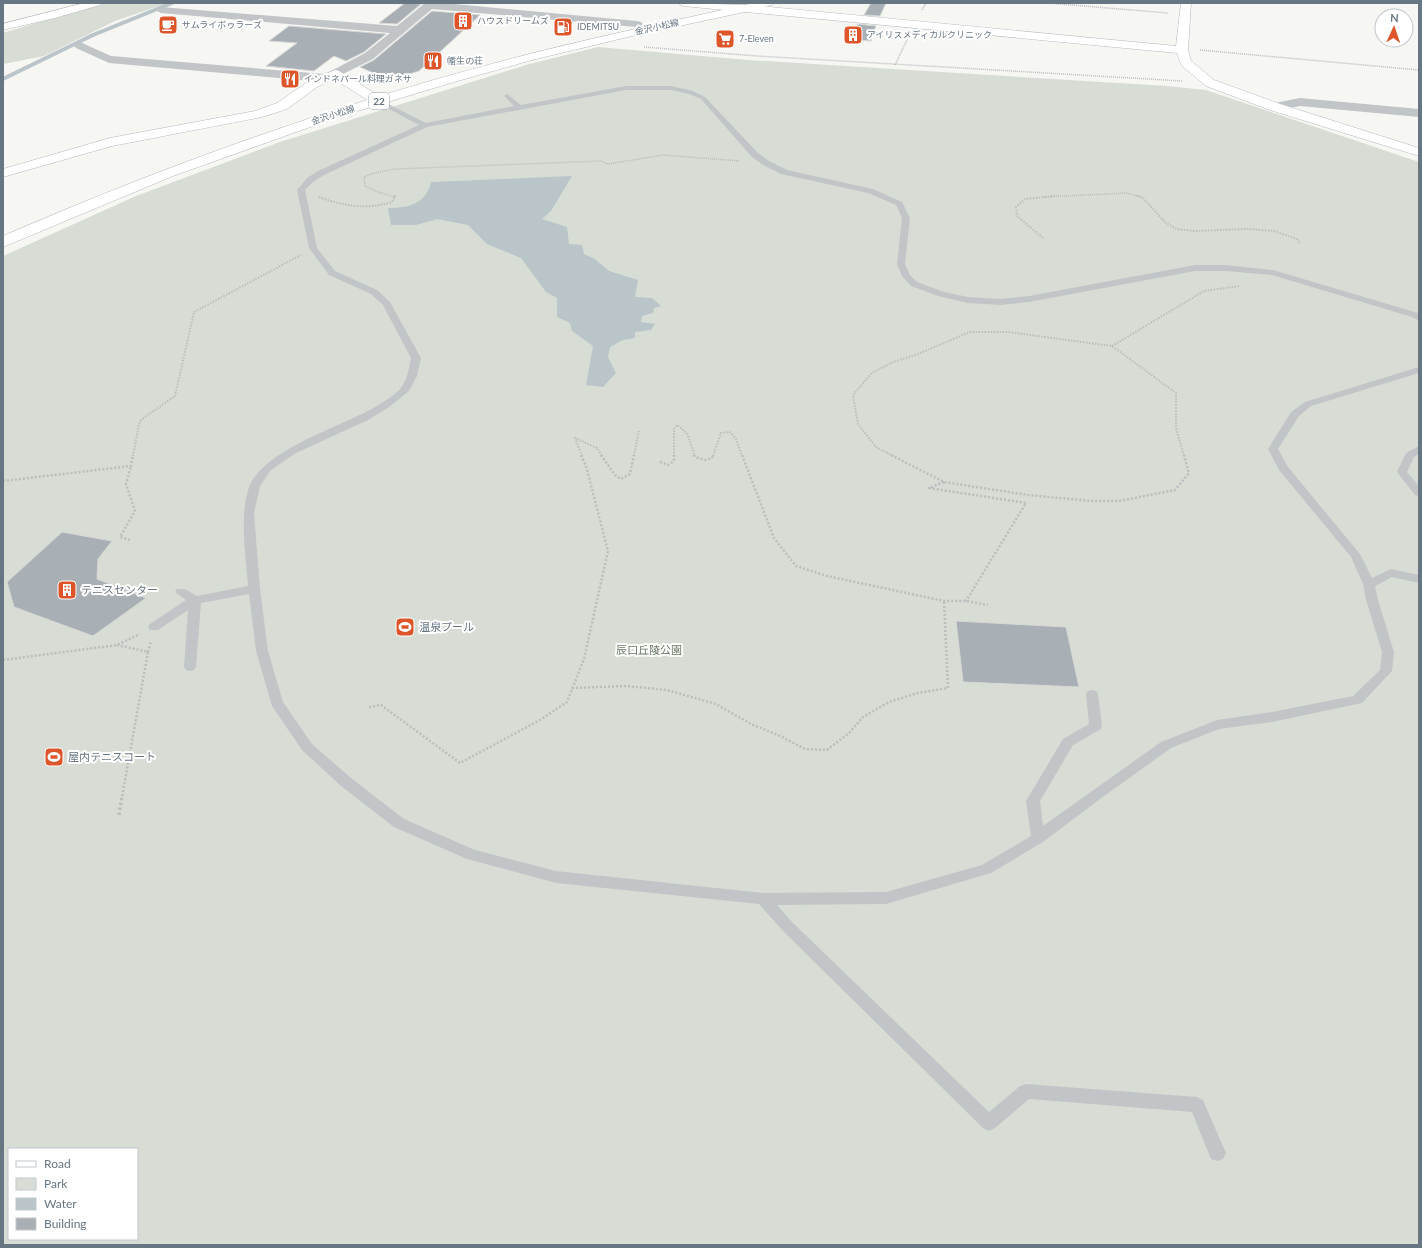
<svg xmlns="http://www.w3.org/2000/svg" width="1422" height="1248" font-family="Lato,'Noto Sans JP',sans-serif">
<rect width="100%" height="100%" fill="#f6f6f3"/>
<!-- green -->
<path fill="#d7ddd4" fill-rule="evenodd" d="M102,3H168L115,21L44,56L3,64V33Z
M598,47L748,60L1167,86L1206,90L1419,162V1245H3V256L136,196L280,142L526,65ZM9,1149H137V1239H9Z"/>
<!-- water -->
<path fill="#b9c5c9" d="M572,176L551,211L542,219L567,227L569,244L582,245L584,254L595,259L609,271L638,280L635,297L652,298L661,306L654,308L653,313L642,316L641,322L655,324L651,330L635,332V338L623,340L610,347L608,357L616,373L603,387L586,385L593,346L572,331L570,323L557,317V298L546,292L521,258L487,244L468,225L437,219L416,225H391L388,208C409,208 426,204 431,182Z"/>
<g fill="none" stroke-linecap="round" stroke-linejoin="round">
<!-- stream -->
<path stroke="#b9c5c9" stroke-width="4" d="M3,79L93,35L172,3"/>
</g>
<!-- building -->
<path fill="#a8b0b5" stroke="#d7d7d5" d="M405,3L421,4L397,24L379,23Z
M871,3H886L880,16L864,15Z
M432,11L480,15L419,71L389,80L360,67L374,60Z
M858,24L876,26L871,41L850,39Z
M289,26L386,34L364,52L346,61L334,56L314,71L266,66L297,43L269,41Z
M62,532L112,541L98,559L97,579L146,598L93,636L14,607L7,582Z
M956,621L1066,627L1079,687L963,682Z"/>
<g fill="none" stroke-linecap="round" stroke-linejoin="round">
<!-- secondary casing -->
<g stroke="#b4b9bd" stroke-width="1">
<path id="secondary" d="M84,3H101L100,5L55,18L3,30V24Z
M678,3L748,5L1176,46L1181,3H1191L1188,50L1191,61L1214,80L1280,104L1419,148V156L1270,110L1206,86L1181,65L1177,53L683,6Z
M335,70L339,71L382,98L384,101L382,104H374L334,79L317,87L287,109L262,117L112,146L3,177V169L110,138L255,111L277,103L309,81Z"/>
</g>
<!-- primary casing -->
<g stroke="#b4b9bc" stroke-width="1">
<path id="primary" d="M754,3H773L772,5L754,10L632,36L532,60L454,82L341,116L173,176L3,247V236C164,166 329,107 499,62C584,39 669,22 754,3Z"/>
</g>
<!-- path-far3 -->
<path stroke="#bbbdbf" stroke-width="1.5" stroke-dasharray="1 1" stroke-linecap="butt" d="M1048,3L1168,13
M922,10L926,3
M644,47L757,56L1182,81
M1200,50L1419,70
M895,65L907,40
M395,197L378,192L365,186L364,177L374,173L395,169L601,161L608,164L663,155L740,161
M1042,197L1127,193L1141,197"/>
<!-- path-far2 -->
<path stroke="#bbbdbf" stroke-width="2" stroke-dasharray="1.5 1.5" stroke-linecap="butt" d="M1137,196L1142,197L1166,223L1177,229L1193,231L1249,229L1274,231L1297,239L1300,244
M319,197C343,206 367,210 392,202L395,196H393
M1043,238L1017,216L1016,207L1025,199L1056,196
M1112,346L1204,291L1240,286
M133,456L139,424L142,419L175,396L194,312L301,255
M582,456L575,438L597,448L602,456
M634,456L639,430
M674,456V429L677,425L687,433L695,456
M713,456L721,433L730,432L736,439L742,456
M893,456L876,447L858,424L853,395L872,373L893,362L918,354L970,332H1008L1112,346L1176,393V428L1184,456"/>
<!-- path-far1 -->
<path stroke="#bbbdbf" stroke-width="2.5" stroke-dasharray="2 2" stroke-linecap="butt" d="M601,455L615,475L621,479L630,474L634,455
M694,455L695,457L705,460L712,458L713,455
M742,455L774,538L796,566L827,576L944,601H966L988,605
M891,455L944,482L1028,495L1091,501H1119L1175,490L1189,473L1184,455
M660,462L668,465L674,461V455
M3,481L131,466L133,455
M944,482L929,488L1026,503L966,601
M130,540L120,537L135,511L126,484L131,466
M117,645L148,652L122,797
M148,652L151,641
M3,660L117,645L140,634
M572,688L626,686L667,690L716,704L751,724L780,736L805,749L827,750L849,733L863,717L889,702L918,693L948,688L944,601
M369,707L381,705L460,763L540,720L567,702L584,659L608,551L586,466L581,455"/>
<!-- path -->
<path stroke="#bbbdbf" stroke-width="3.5" stroke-dasharray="2.5 2.5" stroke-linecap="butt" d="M119,815L122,796"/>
<!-- lane -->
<path fill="#c1c5c8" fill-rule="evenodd" d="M626,86H671L693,91L705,97L758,153L769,161L787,170L873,189L902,202L910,218L905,264L910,275L917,282L944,292L968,297L1000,299L1029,296L1195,265H1226L1273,270L1418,313L1419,321L1412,317L1272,275L1226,271H1195L1029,302L1000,305L968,303L938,296L911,286L902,276L897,264L902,218L896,205L868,193L781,174L763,165L752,157L701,99L689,94L671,90H626L427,127L324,175L313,182L305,190L317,248L335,271L377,290L390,302L421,358L417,376L409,391L389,407L368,420L296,453L271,470L260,486L254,513L260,589L268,651L283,702L312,744L351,778L404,819L475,850L556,871L763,893L886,892L982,865L1031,836L1026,801L1063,739L1089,724L1086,694L1088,691L1092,690L1096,691L1098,694L1102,726L1101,729L1073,745L1040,801L1043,826L1161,742L1217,720L1272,712L1353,696L1380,670L1382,652L1366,600L1363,584L1351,557L1279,470L1268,449L1291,412L1305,402L1419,367V373L1311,406L1299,416L1278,449L1288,467L1360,554L1372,578L1391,569L1419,575V583L1392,577L1375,586L1378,600L1394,652L1392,671L1362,703L1272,722L1219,729L1171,748L1100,799L1043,842L991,873L886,904L777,905L793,923L989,1112L1020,1086L1026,1084L1197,1097L1203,1100L1205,1105L1226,1153L1223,1159L1217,1161L1211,1159L1192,1112L1029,1099L995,1128L989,1131L983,1128L783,931L759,904L556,883L467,859L394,827L341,786L302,750L272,706L256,651L249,594L201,603L196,667L194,670L190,671L186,670L184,667L188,610L158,630H150L148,627L150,624L186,600L175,592L177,589H185L197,596L248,586C246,556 239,516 249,487C264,449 341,427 375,407C383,402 394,396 400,389C407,381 409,368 411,358L383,305L371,294L329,275L309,248L297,190L307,178L318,171L419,125L376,102V100H380L426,123L514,106L504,96L507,94L521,105Z
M1419,446V454L1414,457L1407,472L1419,486V496L1415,495L1397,472L1406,453Z"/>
<!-- street -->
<path fill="#c1c5c8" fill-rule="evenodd" d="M425,3H443L637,21L641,22L643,24L641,26L637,27L432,9L373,59L335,78L331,77L329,74L331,71L365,53L390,33L161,13L155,10L161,7L397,26Z
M80,42L111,56L323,74L327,75L329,78L327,81L323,82L109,63L76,48L74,46L76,44Z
M1300,98L1419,109V117L1300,106L1275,111L1270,110L1269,107L1270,104Z"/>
<!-- secondary -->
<use href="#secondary" fill="#fff" fill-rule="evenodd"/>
<!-- primary -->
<use href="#primary" fill="#fff" fill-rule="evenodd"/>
</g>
<!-- icons -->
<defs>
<g id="building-square" transform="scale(1)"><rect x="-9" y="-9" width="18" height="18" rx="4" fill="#de552a" stroke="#fff"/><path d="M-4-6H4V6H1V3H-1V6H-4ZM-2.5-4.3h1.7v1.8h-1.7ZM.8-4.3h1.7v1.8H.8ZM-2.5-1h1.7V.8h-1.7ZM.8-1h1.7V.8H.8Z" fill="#fff"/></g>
<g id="cafe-square" transform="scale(1)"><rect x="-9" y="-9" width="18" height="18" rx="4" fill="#de552a" stroke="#fff"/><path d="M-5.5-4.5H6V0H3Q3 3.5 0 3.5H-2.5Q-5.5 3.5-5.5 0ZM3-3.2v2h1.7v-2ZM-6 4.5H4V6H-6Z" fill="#fff"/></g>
<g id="fuel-square" transform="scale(1)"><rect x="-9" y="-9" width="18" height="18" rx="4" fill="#de552a" stroke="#fff"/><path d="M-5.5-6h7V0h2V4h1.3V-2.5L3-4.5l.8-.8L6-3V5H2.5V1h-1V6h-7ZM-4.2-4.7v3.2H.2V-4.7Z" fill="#fff"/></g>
<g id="supermarket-square" transform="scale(1)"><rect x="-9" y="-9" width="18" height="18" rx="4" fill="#de552a" stroke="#fff"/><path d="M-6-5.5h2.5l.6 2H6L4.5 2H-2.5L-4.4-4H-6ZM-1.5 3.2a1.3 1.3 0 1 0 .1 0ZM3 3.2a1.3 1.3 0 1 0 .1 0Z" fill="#fff"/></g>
<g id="restaurant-square" transform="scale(1)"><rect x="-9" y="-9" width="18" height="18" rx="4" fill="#de552a" stroke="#fff"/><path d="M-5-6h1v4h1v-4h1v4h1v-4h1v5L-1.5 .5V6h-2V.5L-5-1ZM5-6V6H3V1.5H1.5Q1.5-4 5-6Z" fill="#fff"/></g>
<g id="stadium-square" transform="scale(1)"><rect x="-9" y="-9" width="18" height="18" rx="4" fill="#de552a" stroke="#fff"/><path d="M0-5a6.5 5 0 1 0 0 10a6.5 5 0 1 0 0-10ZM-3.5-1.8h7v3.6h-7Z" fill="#fff"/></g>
</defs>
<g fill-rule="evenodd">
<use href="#building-square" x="463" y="21"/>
<use href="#cafe-square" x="168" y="25"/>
<use href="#fuel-square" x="563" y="27"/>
<use href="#building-square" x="853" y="35"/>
<use href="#supermarket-square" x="725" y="39"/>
<use href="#restaurant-square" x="433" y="61"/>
<use href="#restaurant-square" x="290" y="79"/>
<use href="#building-square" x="67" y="590"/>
<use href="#stadium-square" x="405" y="627"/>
<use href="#stadium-square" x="54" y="757"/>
</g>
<g text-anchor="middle" stroke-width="4" stroke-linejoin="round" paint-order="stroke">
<!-- far-poi labels -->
<g font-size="9" fill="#667683" stroke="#fff" text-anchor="start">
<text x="477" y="24">ハウスドリームズ</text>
<text x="182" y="28">サムライボゥラーズ</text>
<text x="577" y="30">IDEMITSU</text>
<text x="867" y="38">アイリスメディカルクリニック</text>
<text x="739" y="42">7-Eleven</text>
<text x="447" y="64">幡生の荘</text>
<text x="304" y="82">インドネパール料理ガネサ</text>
</g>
<!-- far-street labels -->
<g font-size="9" fill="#667683" stroke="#fff">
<text transform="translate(657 27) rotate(-13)" y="3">金沢小松線</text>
<text transform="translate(333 115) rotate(-18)" y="3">金沢小松線</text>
</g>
<!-- shield labels -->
<rect fill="#fff" stroke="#949fa8" stroke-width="1" x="369" y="93" width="20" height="16" rx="3"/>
<g font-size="10" font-weight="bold" fill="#667683">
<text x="379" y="105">22</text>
</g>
<!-- poi labels -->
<g font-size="11" fill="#667683" stroke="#fff" text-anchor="start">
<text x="81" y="594">テニスセンター</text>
<text x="419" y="631">温泉プール</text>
<text x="68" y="761">屋内テニスコート</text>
</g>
<!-- park labels -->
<g font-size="11" fill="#697a64" stroke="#fff">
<text x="649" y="654">辰口丘陵公園</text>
</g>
</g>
<!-- border -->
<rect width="1422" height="1248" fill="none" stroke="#667683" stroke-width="8"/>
<!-- legend -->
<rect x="8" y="1148" width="130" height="92" fill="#ffffff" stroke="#c2c8cd"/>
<rect x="16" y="1161" width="20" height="6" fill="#ffffff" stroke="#c2c8cd"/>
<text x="44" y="1168" font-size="12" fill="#667683">Road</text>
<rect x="16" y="1178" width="20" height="12" fill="#d7ddd4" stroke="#c2c8cd"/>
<text x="44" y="1188" font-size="12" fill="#667683">Park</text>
<rect x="16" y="1198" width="20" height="12" fill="#b9c5c9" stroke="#c2c8cd"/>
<text x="44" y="1208" font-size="12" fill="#667683">Water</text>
<rect x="16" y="1218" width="20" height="12" fill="#a8b0b5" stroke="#c2c8cd"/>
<text x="44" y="1228" font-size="12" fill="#667683">Building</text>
<!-- north arrow -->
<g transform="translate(1394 28) rotate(3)"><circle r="19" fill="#ffffff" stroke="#c2c8cd"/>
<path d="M0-3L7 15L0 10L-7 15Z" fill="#de552a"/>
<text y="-6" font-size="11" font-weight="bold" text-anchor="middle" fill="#667683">N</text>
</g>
</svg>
